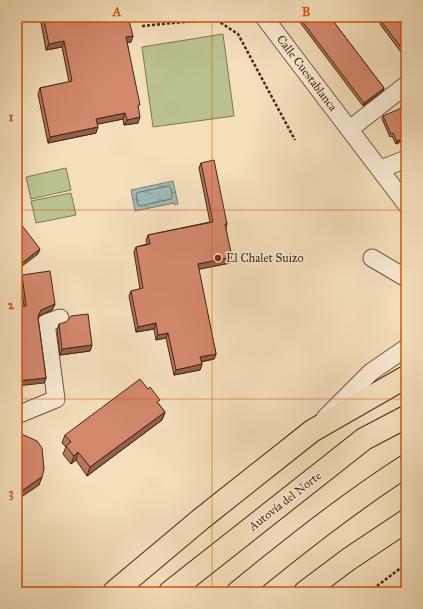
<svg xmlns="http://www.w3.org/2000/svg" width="423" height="609" font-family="'IM FELL Great Primer',serif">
<defs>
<pattern id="water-ripples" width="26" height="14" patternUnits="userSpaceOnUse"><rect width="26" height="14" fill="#9ebbb8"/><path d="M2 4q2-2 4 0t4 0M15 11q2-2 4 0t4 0" fill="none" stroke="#829894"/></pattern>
</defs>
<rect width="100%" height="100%" fill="#f4dfbb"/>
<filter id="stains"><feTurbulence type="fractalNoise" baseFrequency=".005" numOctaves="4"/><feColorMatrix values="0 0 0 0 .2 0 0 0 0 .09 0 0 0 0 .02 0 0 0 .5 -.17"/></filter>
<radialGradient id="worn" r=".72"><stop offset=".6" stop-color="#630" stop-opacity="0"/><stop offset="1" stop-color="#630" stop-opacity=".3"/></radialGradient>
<!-- garden -->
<path fill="#bbc291" stroke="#807551" d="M223,34L234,116L153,127L142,47Z
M66,168L71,190L31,199L26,177Z
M71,193L76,215L36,223L31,201Z"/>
<!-- water -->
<path fill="url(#water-ripples)" stroke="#7a8075" d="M173,181L178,204L175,205L174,203L135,211L131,190Z"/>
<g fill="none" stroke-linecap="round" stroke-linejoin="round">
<!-- shore -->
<path stroke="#717264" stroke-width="1" d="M169,186C172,188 173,196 171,199L140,206L138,205L136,195L137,193Z"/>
<!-- minor casing -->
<g stroke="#70563c" stroke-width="19">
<path id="minor" d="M264,17L406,204
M350,129L406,85
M381,169L406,159
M372,258L406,278
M17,415L56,399L46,323L60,318
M325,418L371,372L406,348"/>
</g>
<!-- highway casing -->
<g stroke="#442811" stroke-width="24">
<path id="highway" d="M114,592L201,519L312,431L406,377
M170,592L364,439L406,417
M238,592C292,548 347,504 406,466
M305,592L349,559L406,521"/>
</g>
<!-- path -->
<path stroke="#442811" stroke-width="2.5" stroke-dasharray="3 2" stroke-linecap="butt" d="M142,26L215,19L238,34L295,140
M369,592L406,564"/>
<!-- minor -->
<use href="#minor" stroke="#f8ead3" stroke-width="17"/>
<!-- highway -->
<use href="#highway" stroke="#f4dfbb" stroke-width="22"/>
</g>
<!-- wall -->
<path fill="#b5755e" stroke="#442811" d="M40,17H128L131,42H127L138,108V123L124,125L123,119L97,124L96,133L48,143L38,94L40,88L69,82L62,47L46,50Z
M296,17H330L384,88L383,91L363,106Z
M406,17V59L380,24L381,21Z
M383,116L406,139L396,144L392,136L390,137L382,119Z
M201,163L227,224L226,227L230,263L198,269L216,354L214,359L201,362L202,364L200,370L174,375L166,338L156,340L154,329L136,332L129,296L131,291L140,289L134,252L136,247L147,244L146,240L148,235L210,222L199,168Z
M22,275L55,304L52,310L39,316L38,317L46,378L44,383L24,306L20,281Z
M59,324L92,345L90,351L60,355L57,330Z
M158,403L165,412L162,420L87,476L76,460L71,464L63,454L66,447L62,443L65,435Z"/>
<!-- shaded-wall -->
<path fill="#945f4c" stroke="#442811" d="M133,36L131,42L123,43L126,37Z
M64,41L62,47L46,50L49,44Z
M384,88L383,91L363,106L364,103Z
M125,113L123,119L94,125L96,119Z
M140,117L138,123L124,125L127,120Z
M98,127L96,133L48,143L50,137Z
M406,137V139L396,144L397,141Z
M40,249L38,254L17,270L18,266Z
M232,257L230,263L196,270L198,264Z
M55,304L52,310L39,316L37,320L39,314L41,310Z
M156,323L154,329L136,332L138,327Z
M168,333L166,338L156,340L158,335Z
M92,345L90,351L60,355L62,349Z
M216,354L214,359L198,362L200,357Z
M202,364L200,370L174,375L176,370Z
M46,378L44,383L17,386V381Z
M165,412L162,420L87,476L90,467Z
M78,452L76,460L71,464L74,456Z
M42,477L39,485L17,500V494Z"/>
<!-- building -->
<path fill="#d3886d" stroke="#442811" d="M43,17H128L133,36L126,37L140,105H138L140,117L127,120L125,113L96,119L98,127L50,137L40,88L72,81L64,41L49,44Z
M299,17H330L384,88L364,103Z
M385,17H406V54L381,21Z
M406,106V137L397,141L393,133L391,134L383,116Z
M214,160L227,224H225L232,257L198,264L216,354L200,357L202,364L176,370L168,333L158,335L156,323L138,327L131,291L143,288L136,247L150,244L148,235L213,222L201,163Z
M17,219L40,249L18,266L17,265Z
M50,271L55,304L41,310L39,314L38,318L46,378L17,381V307L26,306L22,275Z
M88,314L92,345L62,349L59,324L66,322L71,316Z
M140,379L148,389L150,387L160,400L157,402L165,412L90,467L78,452L74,456L66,446L71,442L65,435Z
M17,432L37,441L42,448L44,469L42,477L17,494Z"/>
<!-- grid -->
<path fill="none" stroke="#d8540c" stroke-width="1" stroke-opacity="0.55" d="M212,17V592M17,210H406M17,399H406"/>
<!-- markers -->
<circle fill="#8f2418" stroke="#f8ead3" stroke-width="1.5" cx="218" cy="258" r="4"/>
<g text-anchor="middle" stroke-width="3" stroke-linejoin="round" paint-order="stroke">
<!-- street labels -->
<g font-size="12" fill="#442811" stroke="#f8ead3">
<text transform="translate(307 73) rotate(53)" y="4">Calle Cuestablanca</text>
<text transform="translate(285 501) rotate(-38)" y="4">Autovía del Norte</text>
</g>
<!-- poi labels -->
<g font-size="12" fill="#442811" stroke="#f8ead3" text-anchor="start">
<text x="226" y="262">El Chalet Suizo</text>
</g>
</g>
<!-- margin -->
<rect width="423" height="609" fill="none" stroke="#f4dfbb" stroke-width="44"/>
<rect x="22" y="22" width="379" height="565" fill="none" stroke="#d8540c" stroke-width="1.5"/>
<g font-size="13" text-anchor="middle" font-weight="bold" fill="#d8540c">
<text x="117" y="16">A</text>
<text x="306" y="16">B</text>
<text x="11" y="121">1</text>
<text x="11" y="309">2</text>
<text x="11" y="497">3</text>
</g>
<rect width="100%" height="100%" filter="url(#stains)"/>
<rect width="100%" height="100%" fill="url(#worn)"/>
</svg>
